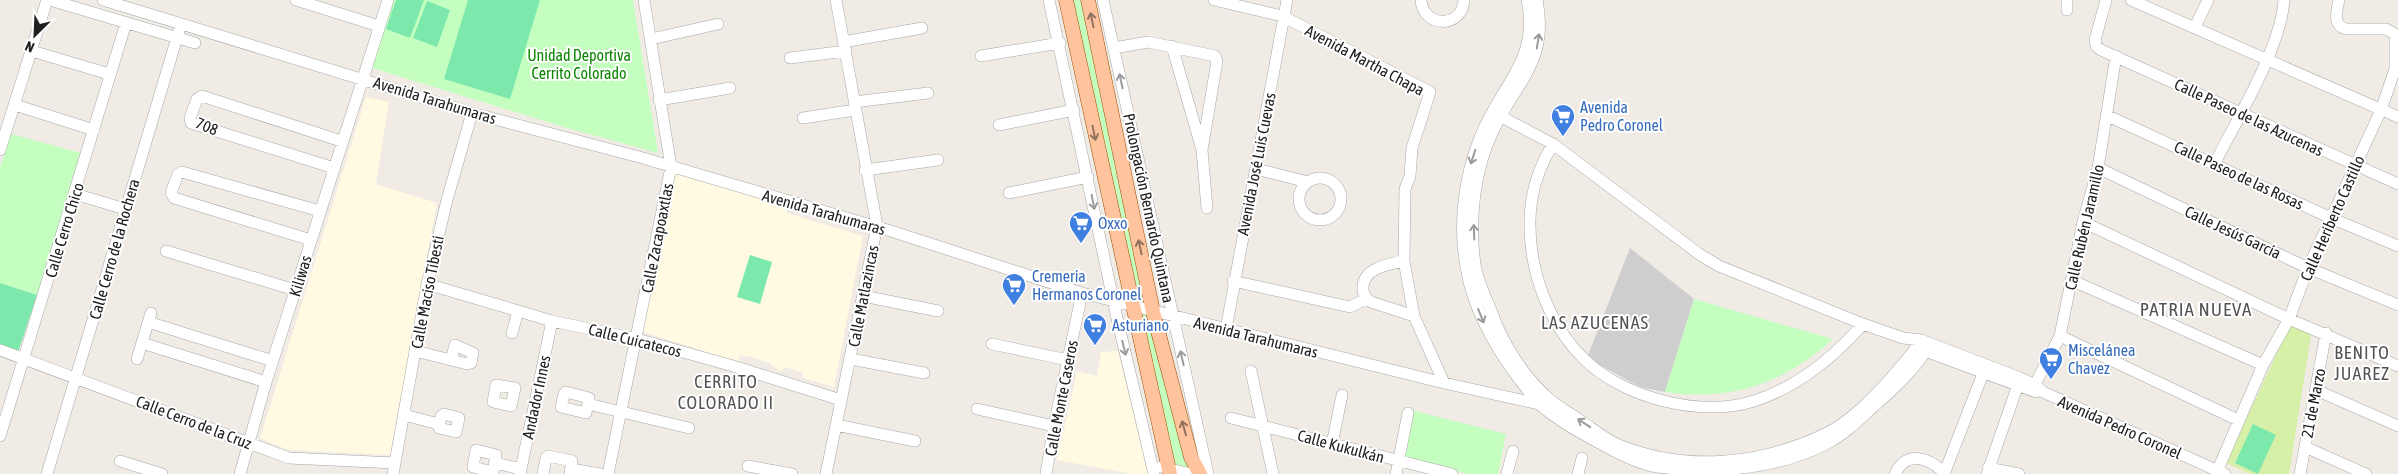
<svg xmlns="http://www.w3.org/2000/svg" width="2398" height="474" font-family="'Asap Condensed',sans-serif">
<rect width="100%" height="100%" fill="#f1ebe5"/>
<!-- education -->
<path fill="#fffae1" d="M366,97L389,102L376,184L437,203L390,455L288,450L260,438Z
M676,174L788,206L787,213L863,236L834,387L803,378V373L785,367L781,372L769,363L751,357L740,355L738,362L643,332Z
M1118,351L1148,474H1131L1057,460L1077,371L1097,376L1101,352Z"/>
<!-- religious -->
<path fill="#cecece" d="M1630,248L1694,299L1665,392L1640,387L1587,358Z"/>
<!-- grass -->
<path fill="#d7f0a7" d="M2290,325L2311,335L2289,474H2250L2226,463Z"/>
<!-- park -->
<path fill="#c5ffbf" d="M389,0H633L658,153L567,128L369,67Z
M1068,0H1081L1101,100L1201,474H1174Z
M11,134L81,153L72,194L37,295L0,283V168Z
M1694,299L1833,339C1785,383 1729,402 1665,392Z
M1411,410L1506,434L1498,474H1468L1402,457Z"/>
<!-- pitch -->
<path fill="#7ce8ac" d="M396,0H424L410,38L386,29Z
M468,0H540L510,99L444,79Z
M427,1L450,10L437,47L413,38Z
M750,255L772,262L760,304L737,297Z
M0,283L37,295L17,355L0,349Z
M2253,424L2276,435L2258,474L2235,463Z"/>
<g fill="none" stroke-linecap="round" stroke-linejoin="round">
<!-- minor casing -->
<g stroke="#a7a7a7" stroke-width="12">
<path id="minor" d="M50,0L195,43
M103,0L472,113L643,158L894,232L1082,293L1444,383L1539,404L1550,400
M296,0L379,26
M1049,0L1117,318L1154,474
M1103,0L1208,474
M1214,0L1282,16L1430,92L1412,148L1410,176L1405,189L1404,261L1414,316L1444,383
M1421,0C1423,28 1462,29 1464,0
M1527,0C1540,60 1501,85 1481,135C1464,176 1458,224 1466,267C1473,310 1496,349 1522,383C1528,390 1533,398 1539,404C1558,421 1582,434 1603,445C1619,454 1639,464 1657,467C1715,474 1775,470 1828,443C1845,434 1859,420 1873,407C1894,389 1917,368 1930,344
M1537,0C1549,63 1516,81 1493,131C1474,171 1469,221 1475,264C1477,280 1486,298 1492,313C1503,344 1524,377 1549,399C1558,407 1569,412 1578,419C1591,427 1604,439 1619,445C1686,472 1760,465 1825,434C1850,422 1873,398 1891,378C1901,366 1913,354 1921,340
M2067,0V10
M2106,0L2095,40L2096,46L2101,50L2398,184
M2131,0L2398,117
M2195,27L2208,0
M651,39L718,24
M843,42L922,28
M1172,46L1202,150L1207,208
M1114,48L1148,42L1215,56L1217,61L1202,150
M32,51L109,74
M981,56L1060,43
M790,58L846,51
M659,100L730,88
M854,102L928,93
M15,105L94,130
M1496,114L1553,144L1699,254L1719,266L1863,324L1903,338L1921,340L2020,378L2035,385L2043,392L2225,474
M2108,116L2331,218L2398,246
M803,118L855,110
M999,125L1074,110
M1553,144C1530,181 1526,217 1533,259C1540,296 1557,333 1584,359C1623,398 1701,418 1754,401C1798,387 1833,358 1863,324
M0,150L47,0
M2215,163C2237,119 2281,48 2284,0
M334,168L191,123L190,118L197,99L202,96L341,141
M2098,168L2308,268L2398,305
M1256,169L1308,182
M865,170L938,160
M1299 199a21 21 0 1 1 42 0a21 21 0 1 1-42 0Z
M1009,193L1088,177
M75,194L125,209
M2083,222L2289,319L2398,366
M311,240L174,198L171,193L178,174L182,172L320,211
M166,251L295,290
M1404,261C1389,264 1362,268 1363,289C1363,295 1366,299 1371,302L1414,316
M2071,280L2263,365
M1233,281L1350,307L1366,299
M427,284L552,321L637,339L733,366L841,400
M863,296L938,311
M148,322L273,361
M1226,329L1287,0
M512,333L518,311
M2060,336L2238,420
M142,343L266,382
M992,344L1068,360
M1920,349L2036,392
M0,350L289,458L395,463
M415,351L467,364L471,363L473,353L455,345L451,360
M137,359L151,313
M851,359L924,373
M1251,371L1273,474
M496,385L515,388L511,406L493,402Z
M2032,390L2060,336L2083,222L2098,168L2116,56
M2316,390L2398,426
M566,392L589,398L586,413L561,407L564,394Z
M588,404L689,428
M977,409L1054,426
M444,414L459,418L456,432L439,428L441,416Z
M404,415L439,424
M1231,418L1452,474
M836,425L915,441
M0,436L126,23
M1332,444L1342,395
M2305,447L2366,474
M476,450L496,455L493,472L473,467Z
M120,461L162,474
M495,463L521,469
M748,466L792,474
M1161,467L1192,474
M1988,468L2019,474
M571,469L600,474
M47,474L181,24
M240,474L266,382L388,0
M393,474L427,284L447,200L472,113
M520,474L552,321
M543,474L546,458L548,456L572,461L570,474
M608,474L671,167L644,0
M826,474L877,226L836,0
M1046,474L1054,426L1082,293
M1396,474L1408,413
M1507,474L1513,451
M1578,474L1582,458
M1895,474C1906,450 1929,457 1944,473
M1944,474L1986,366
M1987,474L2020,379
M2216,474L2263,365L2289,319L2308,268L2381,110L2395,69V34L2386,29H2346C2332,25 2337,11 2339,0
M2300,474L2326,333"/>
</g>
<!-- major casing -->
<g stroke="#9c4e00" stroke-width="15">
<path id="major" d="M1066,0L1170,474
M1088,0L1153,312L1191,457L1200,474"/>
</g>
<!-- minor -->
<use href="#minor" stroke="#fff" stroke-width="11"/>
<!-- major -->
<use href="#major" stroke="#ffc49d" stroke-width="14"/>
</g>
<!-- one-way arrows -->
<defs><path id="oneway-shaft" d="M-6 0H5M1.5-3L5.5 0L1.5 3" fill="none" stroke-width="1.6" stroke-linecap="round" stroke-linejoin="round" transform="scale(1.25)"/></defs>
<g stroke="#90725e">
<use href="#oneway-shaft" transform="translate(1092 20) rotate(-102)"/>
<use href="#oneway-shaft" transform="translate(1094 133) rotate(78)"/>
<use href="#oneway-shaft" transform="translate(1140 247) rotate(-102)"/>
<use href="#oneway-shaft" transform="translate(1184 428) rotate(-105)"/>
</g>
<g stroke="#9b9b9b">
<use href="#oneway-shaft" transform="translate(1538 41) rotate(-81)"/>
<use href="#oneway-shaft" transform="translate(1121 81) rotate(-102)"/>
<use href="#oneway-shaft" transform="translate(1473 157) rotate(108)"/>
<use href="#oneway-shaft" transform="translate(1093 202) rotate(79)"/>
<use href="#oneway-shaft" transform="translate(1474 232) rotate(-92)"/>
<use href="#oneway-shaft" transform="translate(1481 316) rotate(68)"/>
<use href="#oneway-shaft" transform="translate(1124 348) rotate(76)"/>
<use href="#oneway-shaft" transform="translate(1182 358) rotate(-103)"/>
<use href="#oneway-shaft" transform="translate(1584 423) rotate(-147)"/>
</g>
<!-- icons -->
<defs>
<g id="supermarket-pin" transform="scale(1.25)"><path d="M0 17L-7.5 6A9.5 9.5 0 1 1 7.5 6Z" fill="#3f7fe0" stroke="#fff"/><path d="M-6-5.5h2.5l.6 2H6L4.5 2H-2.5L-4.4-4H-6ZM-1.5 3.2a1.3 1.3 0 1 0 .1 0ZM3 3.2a1.3 1.3 0 1 0 .1 0Z" fill="#fff"/></g>
</defs>
<g fill-rule="evenodd">
<use href="#supermarket-pin" x="1563" y="116"/>
<use href="#supermarket-pin" x="1081" y="223"/>
<use href="#supermarket-pin" x="1014" y="285"/>
<use href="#supermarket-pin" x="1095" y="325"/>
<use href="#supermarket-pin" x="2051" y="359"/>
</g>
<g text-anchor="middle" stroke-width="4" stroke-linejoin="round" paint-order="stroke">
<!-- park labels -->
<g font-size="16" fill="#0c8501" stroke="#fff">
<text x="579" y="61">Unidad Deportiva<tspan x="579" dy="18">Cerrito Colorado</tspan></text>
</g>
<!-- street labels -->
<g font-size="16" fill="#202020" stroke="#fff">
<text transform="translate(1365 60) rotate(28)" y="6">Avenida Martha Chapa</text>
<text transform="translate(435 100) rotate(17)" y="6">Avenida Tarahumaras</text>
<text transform="translate(2249 117) rotate(25)" y="6">Calle Paseo de las Azucenas</text>
<text transform="translate(207 126) rotate(22)" y="6">708</text>
<text transform="translate(1256 164) rotate(-79)" y="6">Avenida José Luis Cuevas</text>
<text transform="translate(2239 175) rotate(25)" y="6">Calle Paseo de las Rosas</text>
<text transform="translate(1149 208) rotate(78)" y="6">Prolongación Bernardo Quintana</text>
<text transform="translate(824 212) rotate(16)" y="6">Avenida Tarahumaras</text>
<text transform="translate(2332 218) rotate(-66)" y="6">Calle Heriberto Castillo</text>
<text transform="translate(2084 227) rotate(-77)" y="6">Calle Rubén Jaramillo</text>
<text transform="translate(64 230) rotate(-73)" y="6">Calle Cerro Chico</text>
<text transform="translate(2233 232) rotate(25)" y="6">Calle Jesús García</text>
<text transform="translate(657 238) rotate(-79)" y="6">Calle Zacapoaxtlas</text>
<text transform="translate(114 249) rotate(-74)" y="6">Calle Cerro de la Rochera</text>
<text transform="translate(300 276) rotate(-73)" y="6">Kiliwas</text>
<text transform="translate(427 292) rotate(-79)" y="6">Calle Maciso Tibesti</text>
<text transform="translate(863 296) rotate(-79)" y="6">Calle Matlazincas</text>
<text transform="translate(1256 337) rotate(14)" y="6">Avenida Tarahumaras</text>
<text transform="translate(635 340) rotate(14)" y="6">Calle Cuicatecos</text>
<text transform="translate(536 397) rotate(-78)" y="6">Andador Innes</text>
<text transform="translate(1061 398) rotate(-79)" y="6">Calle Monte Caseros</text>
<text transform="translate(2313 403) rotate(-79)" y="6">21 de Marzo</text>
<text transform="translate(194 422) rotate(21)" y="6">Calle Cerro de la Cruz</text>
<text transform="translate(2120 427) rotate(24)" y="6">Avenida Pedro Coronel</text>
<text transform="translate(1341 446) rotate(15)" y="6">Calle Kukulkán</text>
</g>
<!-- shop labels -->
<g font-size="16" fill="#366cbe" stroke="#fff" text-anchor="start">
<text x="1580" y="113">Avenida<tspan x="1580" dy="18">Pedro Coronel</tspan></text>
<text x="1098" y="229">Oxxo</text>
<text x="1032" y="282">Cremería<tspan x="1032" dy="18">Hermanos Coronel</tspan></text>
<text x="1112" y="331">Asturiano</text>
<text x="2068" y="356">Miscelánea<tspan x="2068" dy="18">Chavez</tspan></text>
</g>
<!-- neighbourhood labels -->
<g font-size="18" letter-spacing="1" fill="#535353" stroke="#fff">
<text x="1595" y="329">LAS AZUCENAS</text>
<text x="2362" y="359">BENITO<tspan x="2362" dy="21">JUAREZ</tspan></text>
<text x="726" y="388">CERRITO<tspan x="726" dy="21">COLORADO II</tspan></text>
</g>
<!-- quarter labels -->
<g font-size="19" letter-spacing="1" fill="#535353" stroke="#fff">
<text x="2196" y="316">PATRIA NUEVA</text>
</g>
</g>
<!-- north arrow -->
<g transform="translate(35 35) rotate(204)" stroke="#ffffff" stroke-width="4" paint-order="stroke">
<path d="M0-4L9 19L0 12L-9 19Z" fill="#202020"/>
<text y="-8" font-size="14" font-weight="bold" text-anchor="middle" fill="#202020">N</text>
</g>
</svg>
